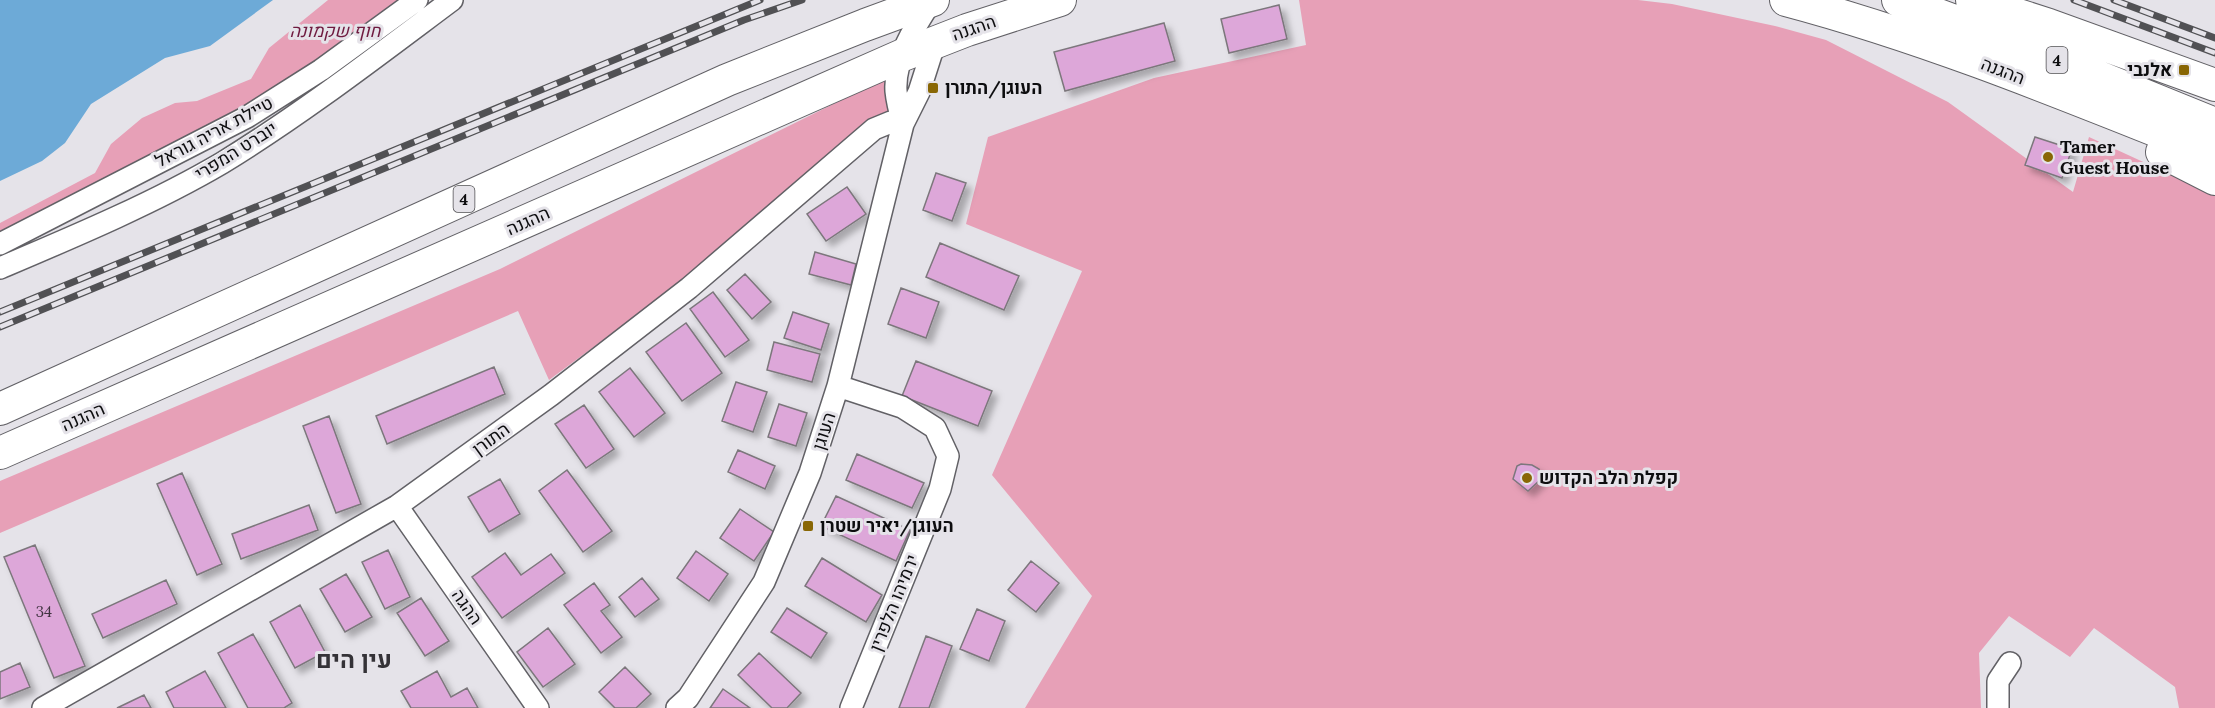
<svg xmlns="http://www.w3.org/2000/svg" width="2215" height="708" font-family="Lora,Heebo,serif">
<defs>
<filter id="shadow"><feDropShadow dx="5.5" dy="5.5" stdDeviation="3" flood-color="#0004"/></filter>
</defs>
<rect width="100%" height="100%" fill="#e5e3e9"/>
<!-- green -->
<path fill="#e7a0b7" d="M328,0H425L398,18L0,249V223L95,173L111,144L142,118L175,103L197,101L251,79L269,48Z
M1299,0H1638L1672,4L1775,26L1826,40L1948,102L2073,192L2089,137L2215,195V708H2179L2175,687L2094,628L2070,657L2009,616L1979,653L1981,708H1025L1092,596L992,475L1082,271L966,224L988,137L1154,78L1306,45Z
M890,76L897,119L688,277L549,380L518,311L0,533V481L500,269Z"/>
<!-- water -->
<path fill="#6daad7" d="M0,0H273L210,46L165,58L91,104L65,143L42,161L0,181Z"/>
<!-- building -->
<path fill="#dda7d9" stroke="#7c777c" stroke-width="1.5" filter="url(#shadow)" d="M1279,5L1287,39L1229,53L1221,19Z
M1164,23L1175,61L1065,91L1054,52Z
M2035,137L2072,149L2062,178L2025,165Z
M936,173L966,183L952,221L923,210Z
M847,187L866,214L826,241L807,214Z
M940,243L1019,276L1004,310L926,277Z
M815,252L856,264L851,285L809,274Z
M745,274L771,302L752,319L727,290Z
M901,288L939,302L926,338L888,324Z
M713,292L749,340L725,357L690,309Z
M793,312L829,324L821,350L784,338Z
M686,323L722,373L682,401L646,352Z
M774,342L820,354L812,382L767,370Z
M916,361L992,391L978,426L902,396Z
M494,367L505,394L387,444L376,416Z
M630,368L665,413L634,437L599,392Z
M736,382L767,392L753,432L722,421Z
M779,404L807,413L796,446L768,437Z
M584,405L614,449L586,468L555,424Z
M329,416L361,504L336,513L303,426Z
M738,450L775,466L765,489L728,472Z
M857,454L924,483L912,508L846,480Z
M1521,464L1532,465L1539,469L1541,475V479L1528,491L1513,479L1517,466Z
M567,470L612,531L583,552L539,491Z
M182,473L222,564L197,575L157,484Z
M500,479L520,514L489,532L468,497Z
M836,496L910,530L896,561L821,526Z
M309,505L318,530L241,559L232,534Z
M740,509L774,532L754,561L720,538Z
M35,545L85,666L54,678L4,557Z
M388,550L410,597L385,609L362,562Z
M696,551L728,574L709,601L677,578Z
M505,553L521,575L551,554L565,573L502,618L472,577Z
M822,558L882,595L866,622L805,586Z
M1031,561L1059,583L1036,612L1008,590Z
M346,574L372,617L345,632L320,589Z
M642,578L659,599L635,617L619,597Z
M166,580L177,604L103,638L92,614Z
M594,583L610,605L601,611L622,637L601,653L564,605Z
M421,598L449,641L425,656L397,613Z
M300,605L325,652L295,668L270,622Z
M787,608L827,633L811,658L771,632Z
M977,609L1005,621L989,661L960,649Z
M548,628L575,664L543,687L517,652Z
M253,634L292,703L284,708H248L218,653Z
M926,636L952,646L929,708H899Z
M759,653L801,693L787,708H772L738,675Z
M20,663L30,687L0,699V672Z
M625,667L651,694L636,708H615L599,692Z
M205,671L226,708H174L166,692Z
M437,671L451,697L467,688L478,708H411L401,691Z
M723,689L750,708H710Z
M144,695L151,708H117Z"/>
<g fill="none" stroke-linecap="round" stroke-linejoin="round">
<!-- minor casing -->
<g stroke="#626166" stroke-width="24">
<path id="minor" d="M903,124C900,113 897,102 896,91C894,59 915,26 932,0
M0,244L247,117L321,70L417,0
M0,268C73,237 154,203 222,163C302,114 377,56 452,0
M838,386L902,407L935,428L948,456L940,489L851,708
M397,506L538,708
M43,708L397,506L551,395L689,288L874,129L891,122L903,124
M677,708L688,698L764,582L810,473L838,386L903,124L919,92L935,42
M1998,708V681L2010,663"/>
</g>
<!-- highway casing -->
<g stroke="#626166" stroke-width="34">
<path id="highway" d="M1786,0C1933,39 2074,98 2215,154
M1898,0L2030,49L2215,124
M1972,0L2049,25L2215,85
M2162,152L2215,179
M0,409L727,80L865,25L933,0
M0,453L903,55L967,30L1060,0"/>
</g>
<!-- minor -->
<use href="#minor" stroke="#fff" stroke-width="21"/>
<!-- highway -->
<use href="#highway" stroke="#fff" stroke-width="32"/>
<!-- rail casing -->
<g stroke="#515154" stroke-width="7">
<path id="rail" d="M2074,0L2215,53
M2114,0L2215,38
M0,312L760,0
M0,327L744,20L802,0"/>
</g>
<!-- rail -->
<use href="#rail" stroke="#e5e3e9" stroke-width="4.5" stroke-dasharray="14" stroke-linecap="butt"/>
</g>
<!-- markers -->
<g fill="#896705" stroke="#e5e3e9" stroke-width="2">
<rect x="2178" y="64" width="12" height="12" rx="3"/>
<rect x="927" y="82" width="12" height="12" rx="3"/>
<circle cx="2048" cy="157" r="6"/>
<circle cx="1527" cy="478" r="6"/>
<rect x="802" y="520" width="12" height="12" rx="3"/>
</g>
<g text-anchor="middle" stroke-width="6" stroke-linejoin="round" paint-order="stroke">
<!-- number labels -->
<g font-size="15" fill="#413442">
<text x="44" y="617">34</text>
</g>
<!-- shield labels -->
<g fill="#e5e3e9" stroke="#4e4d50" stroke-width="1.5">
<rect x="2046.5" y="47" width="21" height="26" rx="4.5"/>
<rect x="453.5" y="186" width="21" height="26" rx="4.5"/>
</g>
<g font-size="16" font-weight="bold" fill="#0d0d0f">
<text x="2057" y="66">4</text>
<text x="464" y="205">4</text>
</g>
<!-- street labels -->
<g font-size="18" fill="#0d0d0f" stroke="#e5e3e9">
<text transform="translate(974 28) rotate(-19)" y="6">ההגנה</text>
<text transform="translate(2003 71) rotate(21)" y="6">ההגנה</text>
<text transform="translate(214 132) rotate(-28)" y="6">טיילת אריה גוראל</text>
<text transform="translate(236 151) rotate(-32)" y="6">יוברט המפרי</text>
<text transform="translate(528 221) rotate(-24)" y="6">ההגנה</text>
<text transform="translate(83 417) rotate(-24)" y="6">ההגנה</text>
<text transform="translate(824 431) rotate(-72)" y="6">העוגן</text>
<text transform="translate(491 439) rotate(-36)" y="6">התורן</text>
<text transform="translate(894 603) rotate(-68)" y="6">ירמיהו הלפרין</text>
<text transform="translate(467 607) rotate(55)" y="6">ההגה</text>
</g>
<!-- park labels -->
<g font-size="18" font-style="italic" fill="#6f1b40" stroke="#e5e3e9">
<text x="335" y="37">חוף שקמונה</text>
</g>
<!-- poi labels -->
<g font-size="18" font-weight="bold" fill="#0d0d0f" stroke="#e5e3e9" text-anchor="start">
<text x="2172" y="76" text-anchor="end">אלנבי</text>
<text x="945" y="94">העוגן/התורן</text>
<text x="2060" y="153">Tamer<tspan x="2060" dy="21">Guest House</tspan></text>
<text x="1539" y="484">קפלת הלב הקדוש</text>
<text x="820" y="532">העוגן/יאיר שטרן</text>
</g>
<!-- district labels -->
<g font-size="24" font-weight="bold" fill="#343237" stroke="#e5e3e9">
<text x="354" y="668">עין הים</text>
</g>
</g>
</svg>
